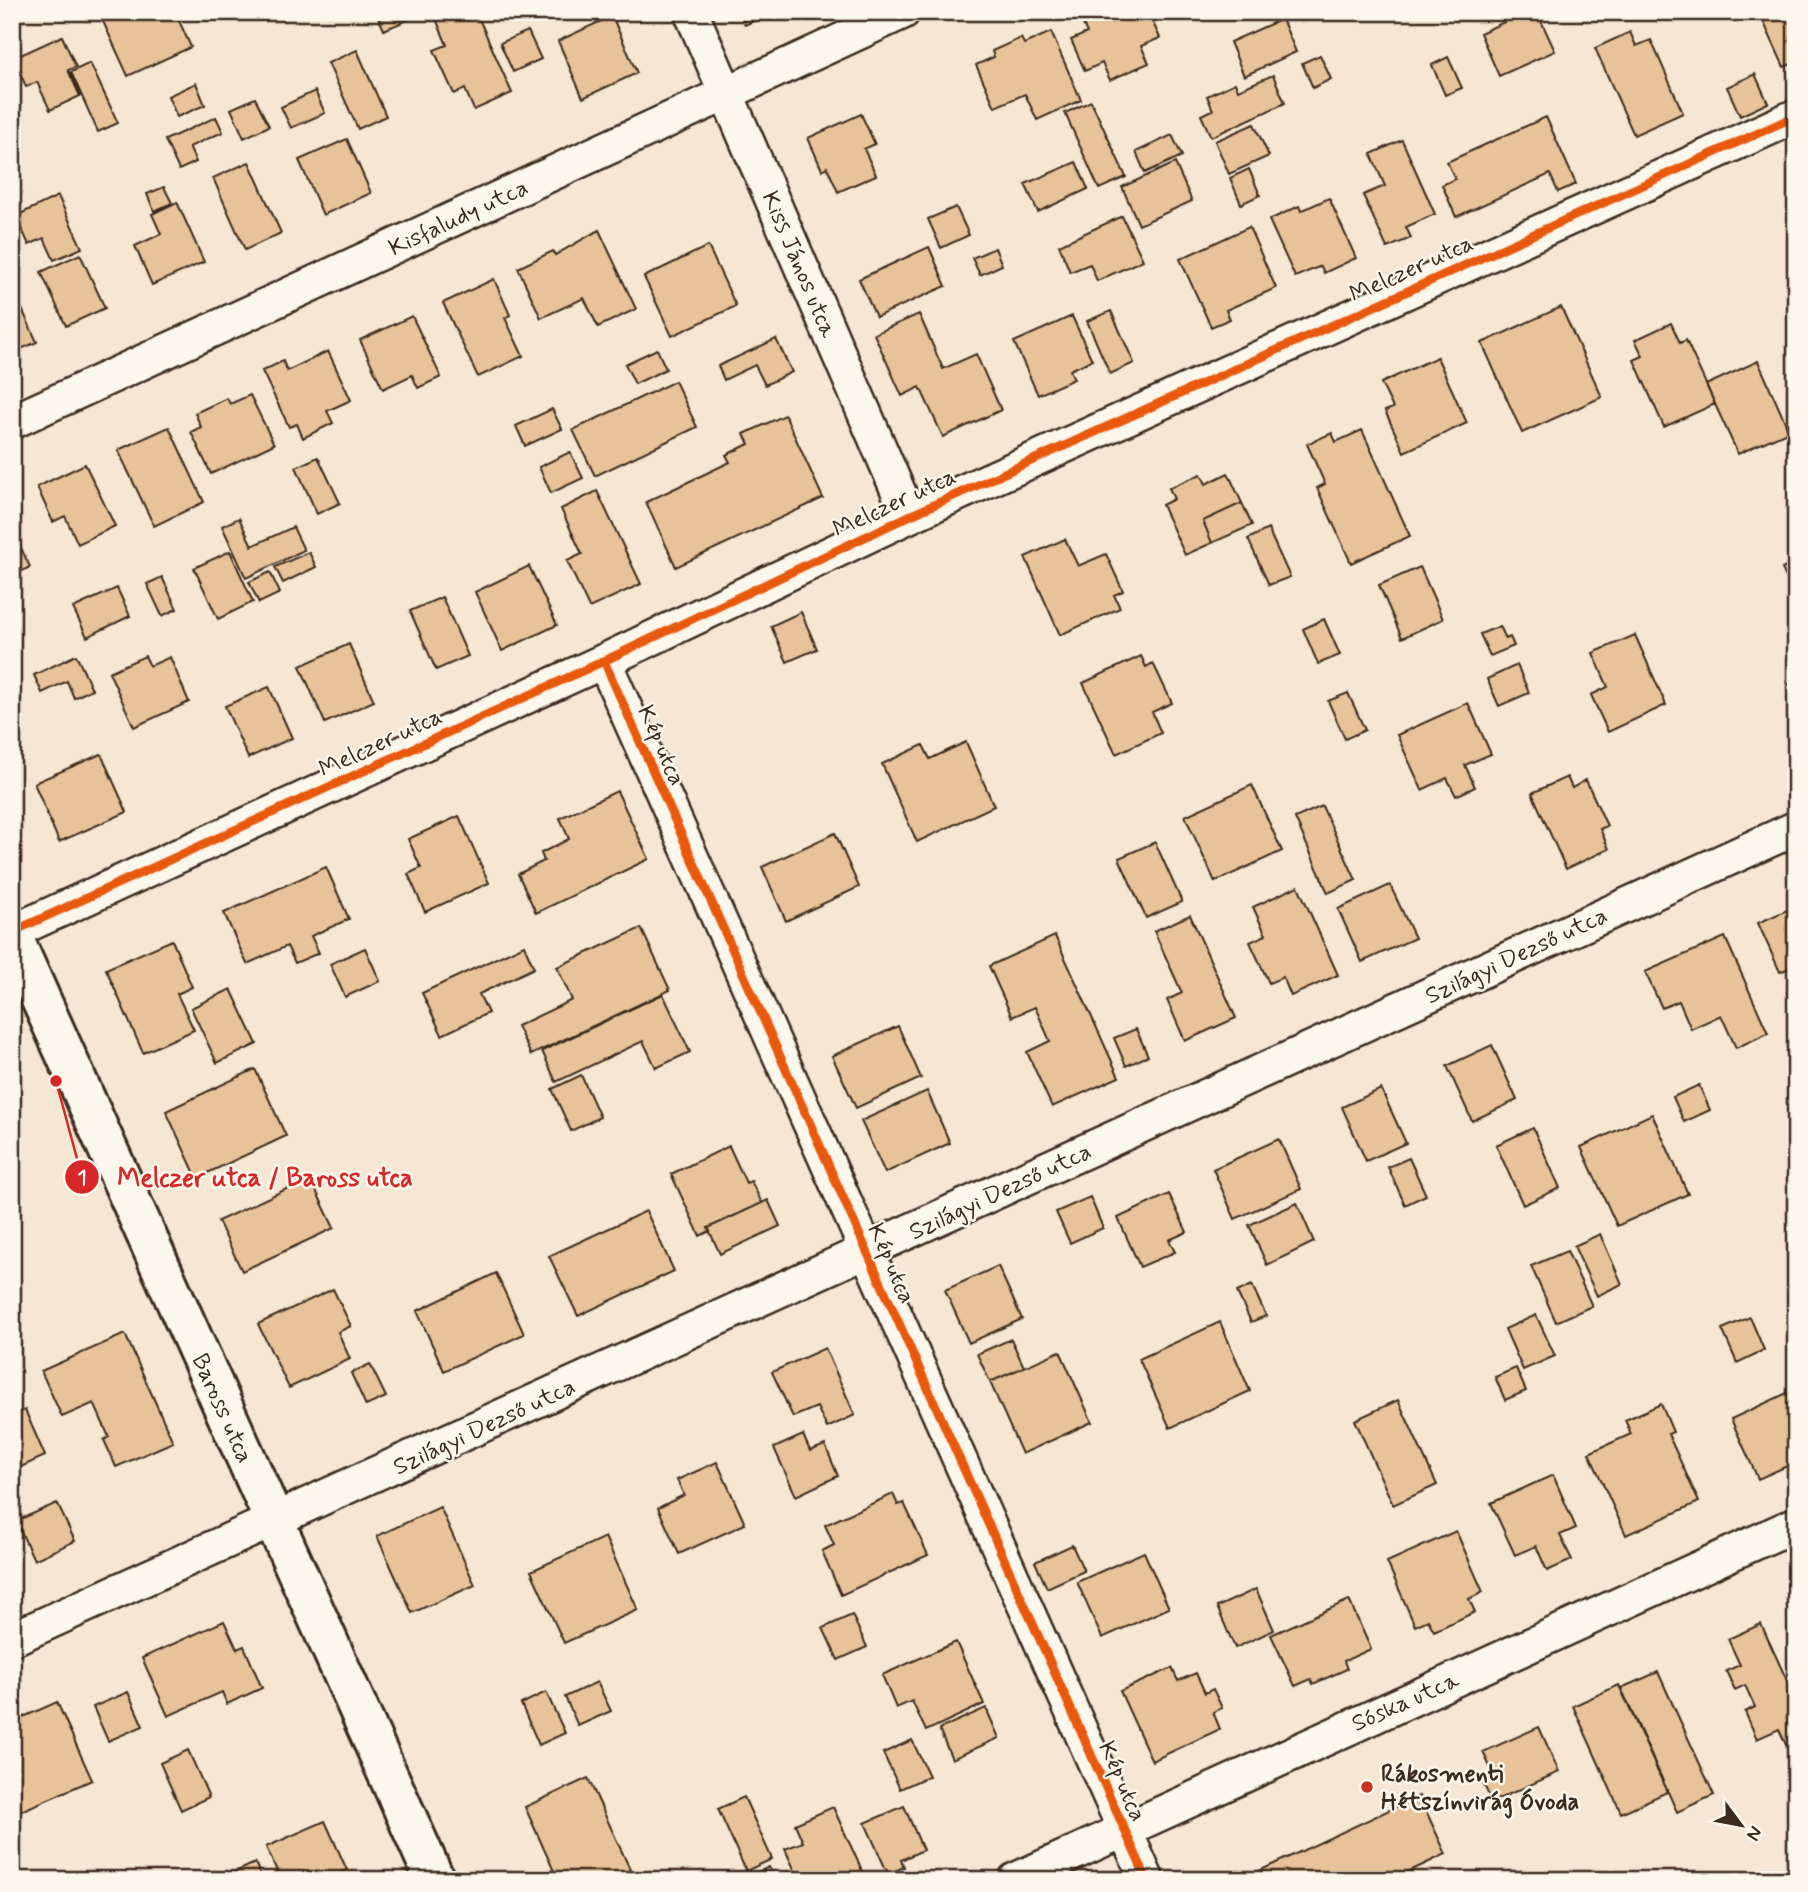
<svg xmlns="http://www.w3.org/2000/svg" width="1808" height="1892" font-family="Mynerve,sans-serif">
<rect width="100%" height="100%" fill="#f5e7d3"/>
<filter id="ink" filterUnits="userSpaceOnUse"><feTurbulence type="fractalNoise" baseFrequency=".0143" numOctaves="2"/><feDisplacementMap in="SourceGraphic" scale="14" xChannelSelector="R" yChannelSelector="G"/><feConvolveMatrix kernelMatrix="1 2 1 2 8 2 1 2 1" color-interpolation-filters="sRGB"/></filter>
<g filter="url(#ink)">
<!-- building -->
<path fill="#e8c399" stroke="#3b2a1e" stroke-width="2" d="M112,12H175L191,47L128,76L101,17Z
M376,12H407L410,19L384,30Z
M450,12H476L512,93L474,110L465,89L454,94L434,50L447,45L436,19Z
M739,12H773L745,25Z
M1085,12H1148L1160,38L1141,46L1149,63L1110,80L1102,63L1085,71L1071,40L1087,33L1079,15Z
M1526,12H1537L1555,51L1499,76L1480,33Z
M1759,12H1796V62L1784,67Z
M612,16L637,73L583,98L558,41Z
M1282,19L1296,52L1244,76L1230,42Z
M528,31L541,59L513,72L500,43Z
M1051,32L1081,100L1037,120L1025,94L995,107L976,65L994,57L992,51L1021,38L1024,44Z
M1630,32L1636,46L1651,40L1683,113L1634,135L1595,48Z
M62,36L76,67L68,70L80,96L50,110L37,82L26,87L14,58Z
M357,50L386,116L358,129L328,63Z
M1320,55L1331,79L1313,88L1302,63Z
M1448,57L1462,88L1445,95L1432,65Z
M90,63L118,123L98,132L71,72Z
M1755,74L1768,103L1740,116L1727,87Z
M1273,75L1285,103L1211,137L1201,115L1213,110L1207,96L1235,83L1238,90Z
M196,83L205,105L177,117L168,96Z
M315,91L325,113L291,128L281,107Z
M255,98L269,126L244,138L231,109Z
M1091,101L1126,177L1099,189L1065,113Z
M861,114L875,144L864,149L876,175L838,192L827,167L822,170L808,138Z
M216,117L223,132L189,147L196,162L179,170L165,140Z
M1546,117L1576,184L1558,192L1550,174L1456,217L1442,185L1455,179L1447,162Z
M1254,124L1269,156L1229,174L1215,141Z
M1172,135L1182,156L1145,173L1136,152Z
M347,139L371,193L323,215L299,160Z
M1402,140L1435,214L1406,227L1411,238L1387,248L1363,195L1385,186L1371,154Z
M249,162L281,233L245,250L213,178Z
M1076,162L1088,189L1038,212L1025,184Z
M1175,163L1192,201L1139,225L1122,187Z
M1249,169L1260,195L1241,204L1230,178Z
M164,187L172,203L154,211L147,194Z
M58,196L82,248L54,260L44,238L29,245L16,216Z
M1329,198L1356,258L1324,273L1321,266L1295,277L1269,220L1299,206L1301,211Z
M177,202L204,262L152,285L135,246L161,234L152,214Z
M956,207L969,235L941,248L928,219Z
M1122,216L1143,260L1097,281L1090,264L1070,272L1059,245Z
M1249,227L1276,288L1226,310L1230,319L1211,327L1180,259Z
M599,230L636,309L598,327L584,298L541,318L518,268L553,251L555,255Z
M708,246L736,306L672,336L644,277Z
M929,247L946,286L876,317L859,279Z
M995,248L1002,265L980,275L972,258Z
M80,254L105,308L66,326L41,272Z
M494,279L510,315L505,318L523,356L478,377L443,303Z
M12,287L37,342L12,353Z
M1561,307L1602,397L1522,433L1482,343Z
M1111,311L1134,363L1110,374L1087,321Z
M919,314L943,369L976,354L1001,410L943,437L920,387L902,396L874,334Z
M412,316L441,377L418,388L412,375L383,389L360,340Z
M1072,316L1092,360L1070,370L1074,379L1038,395L1014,342Z
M1671,323L1680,343L1686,340L1715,404L1664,427L1634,360L1643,356L1635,340Z
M776,339L792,372L765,385L755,365L724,380L718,366Z
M657,349L666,369L635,384L625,364Z
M328,351L351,400L327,411L333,423L303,438L297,424L289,427L262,371L283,361L287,371Z
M1437,357L1467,423L1404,452L1385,411L1393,408L1381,383Z
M1758,361L1789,431L1738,454L1706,385Z
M675,381L697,427L595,476L573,430Z
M250,395L274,444L211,474L191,432L201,427L195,413L227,398L230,404Z
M552,409L562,429L525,446L516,426Z
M785,415L823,498L676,567L646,502L730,462L726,455L749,444L744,434Z
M169,427L204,502L154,526L118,450Z
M1362,430L1410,536L1351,563L1317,488L1325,484L1307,444L1332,433L1336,442Z
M570,452L583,478L551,493L539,467Z
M318,457L340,503L317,514L296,467Z
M85,464L115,526L78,544L65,516L53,522L37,487Z
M1228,473L1242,503L1203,521L1212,543L1185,555L1162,505L1174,499L1169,488L1201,474L1206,484Z
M597,491L641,584L589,608L567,561L582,554L561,509Z
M1242,503L1252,525L1212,543L1203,521Z
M239,518L252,546L293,527L304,550L246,578L222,526Z
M12,529L30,567L12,576Z
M1268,529L1290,577L1269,585L1248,539Z
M1065,539L1078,566L1106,554L1123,591L1114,595L1120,608L1060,635L1025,557Z
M230,551L253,602L218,619L194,568Z
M309,552L316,567L283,583L275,567Z
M1796,562V586L1791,588L1782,569Z
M529,566L557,625L502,651L475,592Z
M1420,567L1443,619L1402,638L1379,585Z
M270,572L280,593L259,603L249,582Z
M162,577L177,609L162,616L147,584Z
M117,588L130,616L87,637L73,608Z
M442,597L468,656L436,670L410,611Z
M801,612L817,649L787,662L771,626Z
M1324,619L1340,655L1318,664L1303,629Z
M1500,626L1506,639L1510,637L1514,646L1490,656L1480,634Z
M1635,635L1666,705L1608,732L1591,695L1608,687L1593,653Z
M349,644L374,701L325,723L300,666Z
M76,655L92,689L74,698L67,681L42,693L34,675Z
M145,656L150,666L170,657L189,702L134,727L109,672Z
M1141,656L1146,667L1153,663L1172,703L1152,712L1161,733L1116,754L1083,683Z
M1517,665L1529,693L1499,706L1487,679Z
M1796,681V699L1789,684Z
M269,687L292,738L248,758L225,706Z
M1348,693L1365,730L1345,739L1328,701Z
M1468,703L1491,754L1465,765L1475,787L1456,796L1447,778L1422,790L1397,735Z
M966,742L994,806L917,842L882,764L923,745L930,759Z
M101,754L127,812L59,842L34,783Z
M1567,777L1572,788L1586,780L1607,826L1600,829L1609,849L1566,869L1532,793Z
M1252,785L1282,851L1215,882L1185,816Z
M617,791L649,859L536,913L518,874L544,861L541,853L569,839L560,818Z
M1322,806L1356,880L1328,893L1295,818Z
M459,816L489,883L425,912L408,874L421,868L408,839Z
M835,833L859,887L786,921L762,867Z
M1155,842L1182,902L1146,918L1119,858Z
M326,867L349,919L311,936L319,953L295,963L287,946L247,964L224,913Z
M1390,885L1415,938L1362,962L1338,909Z
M1298,886L1338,975L1291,996L1283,977L1269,983L1250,942L1266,935L1253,907Z
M1796,906V965L1780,972L1758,923Z
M1190,915L1236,1018L1185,1041L1167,1000L1182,993L1154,931Z
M641,928L670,990L531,1055L517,1026L572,1000L557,967Z
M1055,936L1119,1077L1052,1107L1027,1052L1050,1041L1035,1007L1012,1017L989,966Z
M1725,937L1768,1033L1736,1048L1721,1015L1691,1029L1679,1001L1662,1008L1645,972Z
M172,940L192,987L177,994L194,1030L143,1053L106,969Z
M524,945L534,968L479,994L488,1013L442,1035L422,993Z
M365,948L380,981L345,997L330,964Z
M1796,988V1011L1787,992Z
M231,989L257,1044L217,1063L191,1008Z
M663,994L690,1052L656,1068L643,1041L556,1082L542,1051Z
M898,1026L921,1078L856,1108L832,1056Z
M1136,1029L1148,1056L1126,1066L1114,1038Z
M1492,1045L1517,1100L1472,1121L1447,1066Z
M255,1069L286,1136L197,1178L166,1111Z
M581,1075L600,1117L571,1131L552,1089Z
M1699,1085L1710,1110L1684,1122L1673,1097Z
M1381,1089L1406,1143L1366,1161L1342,1107Z
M927,1091L950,1143L885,1173L861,1121Z
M1652,1114L1688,1194L1617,1226L1581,1147Z
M1533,1128L1560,1188L1523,1205L1496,1145Z
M1279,1139L1301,1189L1235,1219L1213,1169Z
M729,1146L746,1183L751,1181L762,1203L708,1228L710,1231L700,1236L671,1174Z
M1409,1158L1426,1195L1405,1205L1388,1167Z
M310,1178L334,1228L242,1271L218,1221Z
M1169,1194L1187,1232L1169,1240L1175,1252L1140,1267L1118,1218Z
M1090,1197L1103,1228L1070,1243L1056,1212Z
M768,1200L780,1226L720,1254L708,1228Z
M1297,1203L1314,1242L1267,1265L1249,1225Z
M646,1211L674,1271L578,1316L549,1256Z
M1600,1234L1622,1284L1597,1296L1574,1246Z
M1567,1251L1592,1306L1556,1322L1531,1266Z
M998,1266L1022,1319L969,1343L945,1290Z
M496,1273L524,1334L444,1371L417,1311Z
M1252,1285L1266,1316L1251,1322L1237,1292Z
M333,1289L351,1326L338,1332L350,1359L289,1388L258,1324Z
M1536,1315L1555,1356L1523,1370L1505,1329Z
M1750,1317L1764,1350L1737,1363L1722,1329Z
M1220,1322L1250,1391L1170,1428L1139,1359Z
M125,1334L173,1442L116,1467L104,1440L109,1437L94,1403L62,1417L41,1371Z
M1011,1339L1024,1367L990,1382L977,1354Z
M825,1348L855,1415L827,1428L817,1407L793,1417L772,1372Z
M1060,1351L1092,1422L1022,1454L990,1382Z
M370,1364L386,1397L366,1406L351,1373Z
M1516,1368L1526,1391L1505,1400L1495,1377Z
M1787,1393L1796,1411V1462L1758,1479L1731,1419Z
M1398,1400L1437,1485L1393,1505L1355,1420Z
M1661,1404L1673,1432L1668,1434L1699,1502L1626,1535L1589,1453L1631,1434L1625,1420Z
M25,1410L45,1456L12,1471V1415Z
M803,1435L810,1451L825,1445L838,1476L796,1496L774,1448Z
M717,1462L745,1524L679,1554L658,1508L684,1495L677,1480Z
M1553,1475L1576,1528L1560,1535L1572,1560L1547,1571L1536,1546L1515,1555L1491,1503Z
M893,1494L898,1505L904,1503L928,1555L841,1595L822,1551L834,1545L825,1525Z
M57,1503L75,1541L34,1560L16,1521Z
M440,1507L475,1585L412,1613L377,1536Z
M1456,1531L1483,1592L1469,1599L1475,1612L1434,1631L1428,1620L1415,1626L1387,1562Z
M605,1537L638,1610L564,1643L531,1571Z
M1072,1545L1084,1571L1047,1588L1035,1562Z
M1144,1552L1169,1608L1102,1638L1077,1582Z
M1256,1589L1274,1630L1235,1648L1217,1607Z
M1349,1600L1371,1649L1344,1661L1347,1669L1313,1684L1311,1679L1295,1686L1271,1635Z
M852,1615L867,1647L838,1660L823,1628Z
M224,1621L237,1649L244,1646L262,1688L227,1704L222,1692L168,1716L142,1658Z
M1761,1624L1796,1700V1740L1786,1745L1779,1729L1757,1739L1745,1712L1755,1707L1745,1685L1735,1690L1726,1671L1740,1665L1728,1639Z
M956,1642L984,1704L926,1731L912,1701L896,1708L882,1675Z
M1172,1668L1178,1681L1196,1673L1205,1693L1213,1689L1222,1708L1213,1712L1220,1729L1152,1761L1120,1691Z
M1658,1672L1714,1795L1677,1812L1621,1688Z
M597,1682L611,1711L578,1726L565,1697Z
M1619,1685L1667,1792L1621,1813L1573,1706Z
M128,1692L143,1726L108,1741L93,1707Z
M546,1692L565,1733L539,1745L521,1704Z
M57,1702L92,1780L12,1815V1722Z
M986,1708L999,1738L952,1759L939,1729Z
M1539,1727L1559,1772L1492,1802L1481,1779L1493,1773L1483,1752Z
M912,1740L929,1776L900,1789L883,1753Z
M188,1750L209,1797L181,1810L160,1763Z
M588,1778L635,1880H558L525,1807Z
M1419,1796L1446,1854L1391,1880H1240Z
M744,1797L772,1859L746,1871L718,1809Z
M904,1806L923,1850L901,1860L904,1867L888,1874L865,1823Z
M833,1807L865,1877L859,1880H799L785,1849L803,1842L795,1824Z
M325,1821L347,1870L325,1880H281L266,1847Z
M255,1863L262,1878L230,1880L228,1875Z
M769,1867L775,1880H741Z"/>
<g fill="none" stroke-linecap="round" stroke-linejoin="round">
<!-- minor casing -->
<g stroke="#3b2a1e" stroke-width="38">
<path id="minor" d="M691,12L909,516
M12,422L903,12
M604,661L1147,1880
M12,932L604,661L909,516L1796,116
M12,1639L1796,828
M1015,1880L1796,1524"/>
</g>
<!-- tertiary casing -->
<g stroke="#3b2a1e" stroke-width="44">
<path id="tertiary" d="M12,935L435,1880"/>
</g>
<!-- minor -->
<use href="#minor" stroke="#fbf7ec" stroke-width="33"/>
<!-- tertiary -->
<use href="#tertiary" stroke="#fbf7ec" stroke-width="38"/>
<!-- cycleway casing -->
<g stroke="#fbf7ec" stroke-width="13">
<path id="cycleway" d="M604,661L1147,1880
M12,932L604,661L909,516L1796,116"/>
</g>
<!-- cycleway -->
<use href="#cycleway" stroke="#e8590c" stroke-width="9"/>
</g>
</g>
<!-- markers -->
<circle fill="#c8321e" stroke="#fbf7ec" stroke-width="2.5" cx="1367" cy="1787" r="7"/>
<g text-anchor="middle" stroke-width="5" stroke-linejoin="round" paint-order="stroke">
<!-- street labels -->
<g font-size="24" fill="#3b2a1e" stroke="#fbf7ec">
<text transform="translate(458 217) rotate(-25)" y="8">Kisfaludy utca</text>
<text transform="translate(800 264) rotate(67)" y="8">Kiss János utca</text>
<text transform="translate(1411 268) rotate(-24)" y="8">Melczer utca</text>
<text transform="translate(894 502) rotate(-25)" y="8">Melczer utca</text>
<text transform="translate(380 742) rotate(-25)" y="8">Melczer utca</text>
<text transform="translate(662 745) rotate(66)" y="8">Kép utca</text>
<text transform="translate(1516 955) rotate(-25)" y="8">Szilágyi Dezső utca</text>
<text transform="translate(1000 1191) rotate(-25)" y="8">Szilágyi Dezső utca</text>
<text transform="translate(892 1263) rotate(66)" y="8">Kép utca</text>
<text transform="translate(223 1408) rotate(66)" y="8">Baross utca</text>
<text transform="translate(484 1426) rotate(-25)" y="8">Szilágyi Dezső utca</text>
<text transform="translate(1405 1701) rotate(-24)" y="8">Sóska utca</text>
<text transform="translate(1123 1781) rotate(66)" y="8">Kép utca</text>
</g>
<!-- poi labels -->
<g font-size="24" font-weight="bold" fill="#3b2a1e" stroke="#fbf7ec" text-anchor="start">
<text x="1381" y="1781">Rákosmenti<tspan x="1381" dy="28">Hétszínvirág Óvoda</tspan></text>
</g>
</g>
<!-- callouts -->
<path fill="none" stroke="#d62828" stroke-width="2.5" d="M56 1081L82 1177"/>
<g fill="#d62828" stroke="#fbf7ec" stroke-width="2.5">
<circle cx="56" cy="1081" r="7"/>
<circle cx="82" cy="1177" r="18"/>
</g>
<g font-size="21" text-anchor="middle" font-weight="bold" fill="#fff">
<text x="82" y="1184">1</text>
</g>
<g font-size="26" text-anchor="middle" font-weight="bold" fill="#d62828" stroke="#fbf7ec" stroke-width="5" stroke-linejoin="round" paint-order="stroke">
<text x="265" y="1186">Melczer utca / Baross utca</text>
</g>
<!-- margin -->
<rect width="1808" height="1892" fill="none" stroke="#fbf7ec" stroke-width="42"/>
<rect x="21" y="21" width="1766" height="1850" fill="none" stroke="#3b2a1e" stroke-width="2.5" filter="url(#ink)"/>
<!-- north arrow -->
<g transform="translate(1741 1825) rotate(122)" stroke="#fbf7ec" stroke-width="5" paint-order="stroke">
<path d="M0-5L12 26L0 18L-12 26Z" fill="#3b2a1e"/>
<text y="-10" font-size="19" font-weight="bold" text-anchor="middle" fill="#3b2a1e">N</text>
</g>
</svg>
